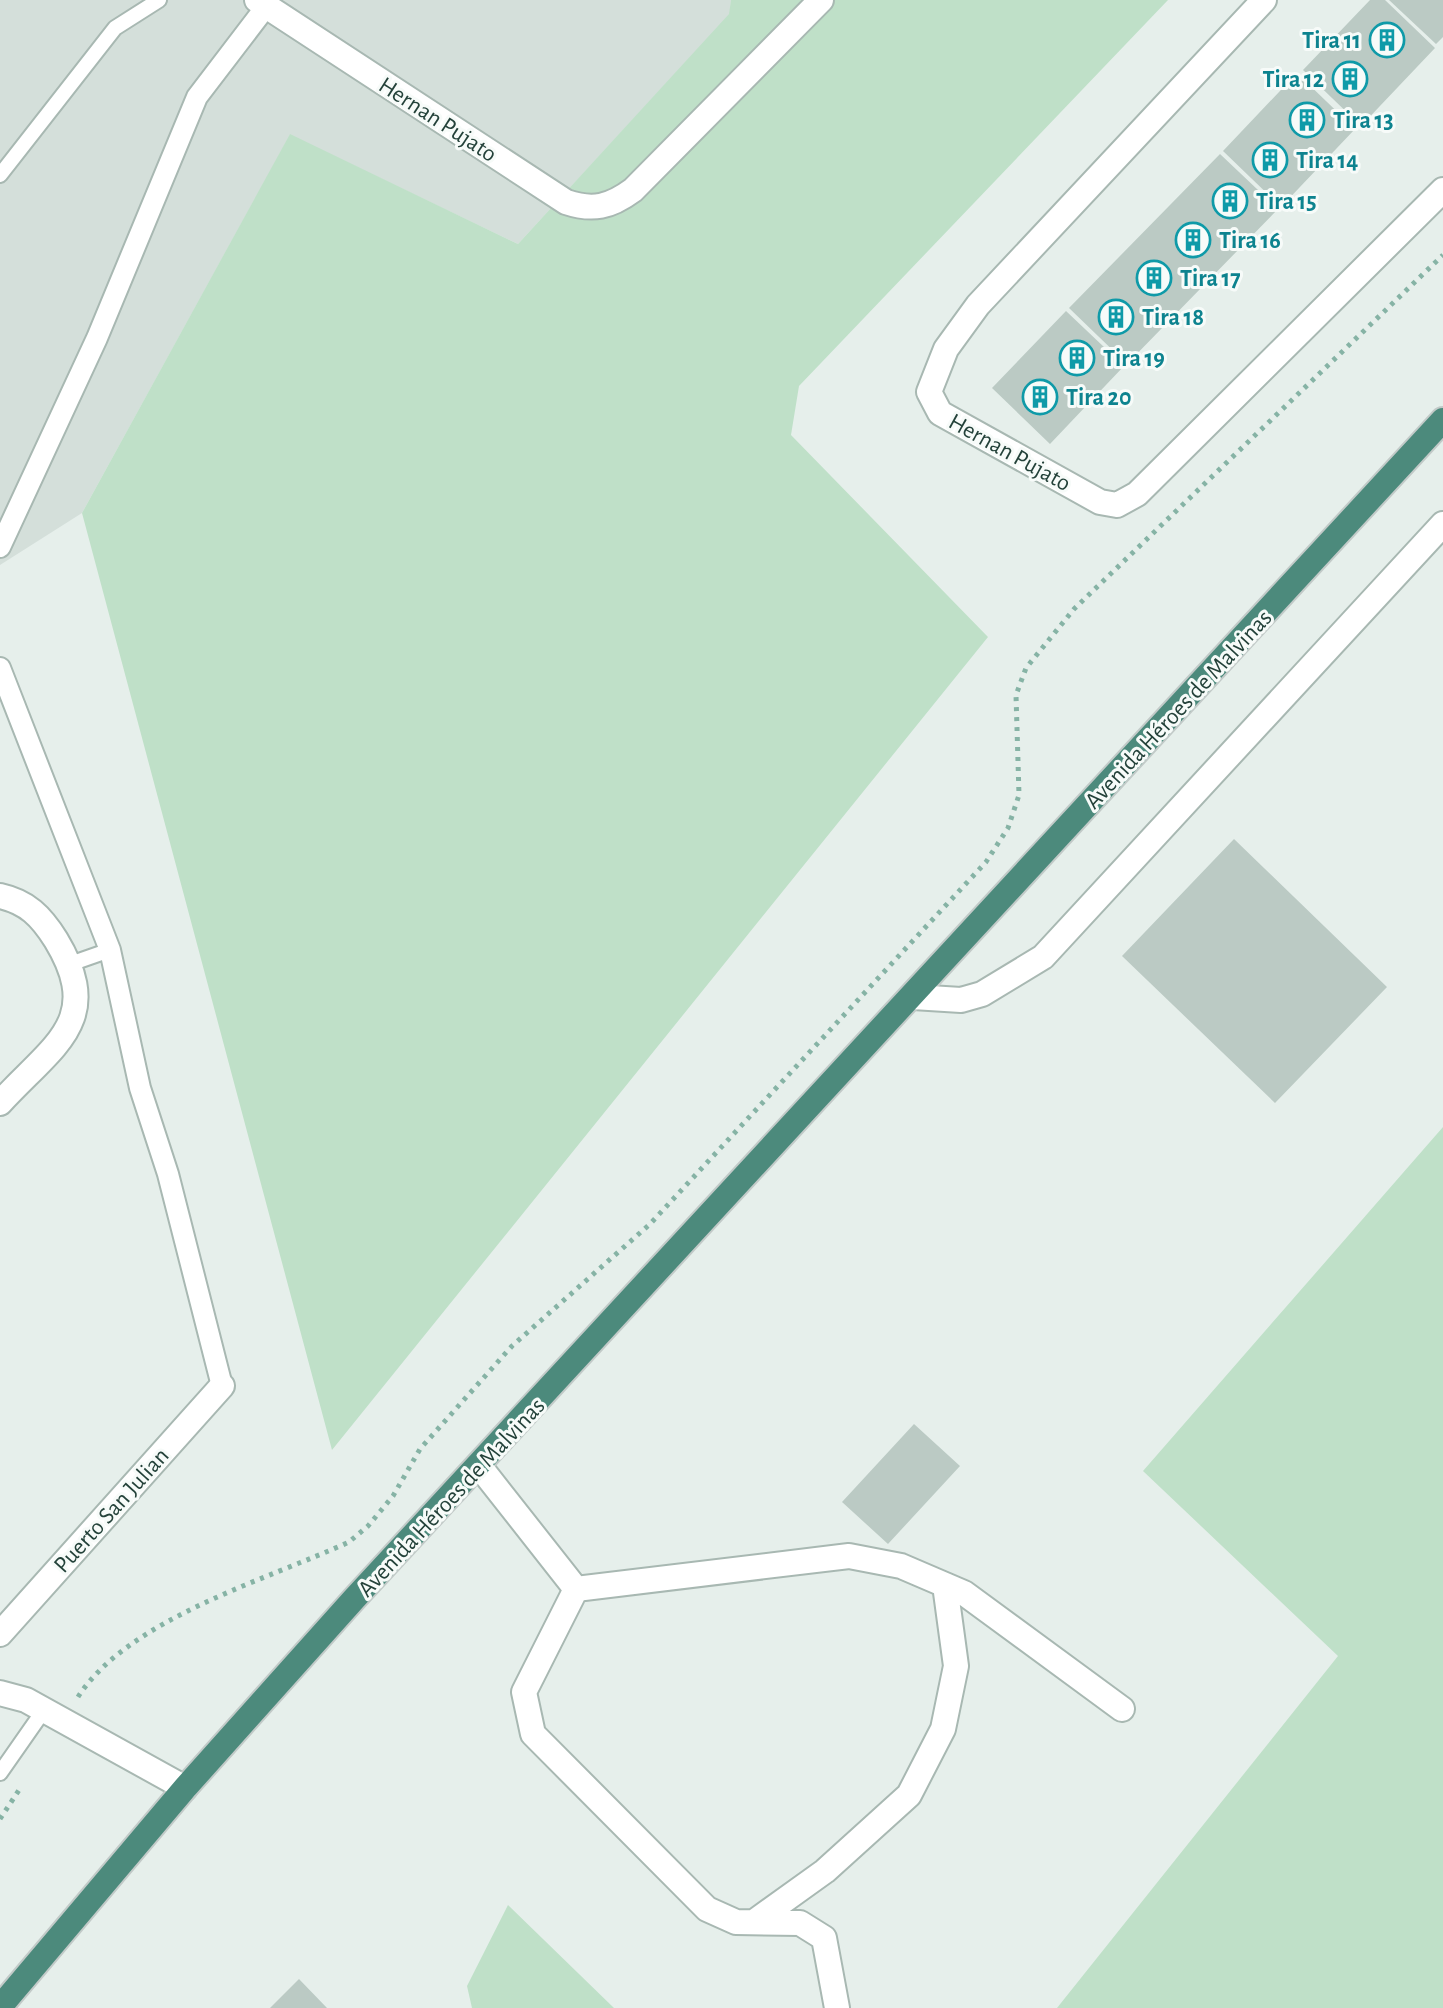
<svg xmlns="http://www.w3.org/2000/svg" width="1443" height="2008" font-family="'Alegreya Sans',sans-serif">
<rect width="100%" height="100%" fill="#e6efeb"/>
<!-- built -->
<path fill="#d4dfda" d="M0,0H731L730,14L518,244L290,135L82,513L0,565Z"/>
<!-- green -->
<path fill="#bfe0c8" d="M731,0H1168L799,386L791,435L988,637L332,1450L82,513L290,134L518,244L729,14Z
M1443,1127V2008H1057L1338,1656L1143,1471Z
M508,1905L614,2008H472L467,1986Z"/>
<!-- building -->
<path fill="#bbcac4" d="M1370,0H1385L1435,48L1361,126L1303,70Z
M1389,0H1443V37L1436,44Z
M1297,73L1355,129L1281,207L1223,151Z
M1220,154L1278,209L1127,364L1069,308Z
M1066,311L1124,366L1050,444L992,388Z
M1234,839L1387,987L1275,1103L1122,956Z
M914,1424L960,1466L888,1544L842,1502Z
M299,1979L327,2008H270Z"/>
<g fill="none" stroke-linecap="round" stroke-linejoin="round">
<!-- service casing -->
<g stroke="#a8b8b2" stroke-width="18">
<path id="service" d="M0,175L115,28L159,0
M70,964L110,950
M0,1773L44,1710"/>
</g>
<!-- pedestrian casing -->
<g stroke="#a8b8b2" stroke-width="24">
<path id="pedestrian" d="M0,547L97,338L197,97L265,8
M0,668L110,950L140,1088L168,1174L222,1386"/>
</g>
<!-- minor casing -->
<g stroke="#a8b8b2" stroke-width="28">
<path id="minor" d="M257,0L566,202C593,211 610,207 633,190L821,0
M1264,0L978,305L946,349L929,392L940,413L1100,502L1117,505L1137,494L1443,190
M0,896C27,902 41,916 56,940C105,1021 53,1045 0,1103
M913,997L961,1000L982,994L1043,957L1443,524
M480,1467L576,1589L849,1556L901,1566L964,1593L1122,1709
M576,1589L524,1692L533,1734L707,1909L736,1922L800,1923L824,1938L837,2008
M0,1634L222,1386
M0,1693L26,1700L185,1788
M754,1922L825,1871L909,1795L943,1729L956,1666L945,1585"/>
</g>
<!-- trunk casing -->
<g stroke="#c2cac8" stroke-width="28">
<path id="trunk" d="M0,2007L185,1788L354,1599L1443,420"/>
</g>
<!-- path -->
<path stroke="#86b3a5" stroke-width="5" stroke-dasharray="4 6" stroke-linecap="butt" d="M78,1697C128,1619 266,1580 349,1542L368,1526L393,1496L420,1449L512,1346L650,1224L986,862L1008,828L1019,795L1016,695L1026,668L1074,609L1443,255
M0,1819L19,1790"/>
<!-- service -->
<use href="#service" stroke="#fff" stroke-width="14"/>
<!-- pedestrian -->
<use href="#pedestrian" stroke="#fff" stroke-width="20"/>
<!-- minor -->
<use href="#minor" stroke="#fff" stroke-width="24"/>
<!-- trunk -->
<use href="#trunk" stroke="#4c8a7c" stroke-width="24"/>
</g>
<!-- icons -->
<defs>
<g id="building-ring" transform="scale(1.8)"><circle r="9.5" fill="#f7fbf9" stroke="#0f9aa8" stroke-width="1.5"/><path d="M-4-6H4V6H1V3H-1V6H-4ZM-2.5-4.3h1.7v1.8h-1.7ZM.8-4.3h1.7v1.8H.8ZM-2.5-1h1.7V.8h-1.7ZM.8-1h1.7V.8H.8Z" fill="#0f9aa8"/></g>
</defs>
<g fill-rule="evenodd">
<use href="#building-ring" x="1387" y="40"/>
<use href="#building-ring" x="1350" y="79"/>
<use href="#building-ring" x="1307" y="120"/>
<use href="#building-ring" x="1270" y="160"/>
<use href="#building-ring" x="1230" y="201"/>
<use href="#building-ring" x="1193" y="240"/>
<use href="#building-ring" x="1154" y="278"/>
<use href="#building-ring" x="1116" y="317"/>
<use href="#building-ring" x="1077" y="358"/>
<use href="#building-ring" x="1040" y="397"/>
</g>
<g text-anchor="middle" stroke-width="6" stroke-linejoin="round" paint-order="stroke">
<!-- culture labels -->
<g font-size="24" font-weight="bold" fill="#0d838f" stroke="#f7fbf9" text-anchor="start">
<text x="1361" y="48" text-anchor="end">Tira 11</text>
<text x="1324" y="87" text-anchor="end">Tira 12</text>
<text x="1333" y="128">Tira 13</text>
<text x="1296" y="168">Tira 14</text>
<text x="1256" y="209">Tira 15</text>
<text x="1219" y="248">Tira 16</text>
<text x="1180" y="286">Tira 17</text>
<text x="1142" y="325">Tira 18</text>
<text x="1103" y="366">Tira 19</text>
<text x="1066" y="405">Tira 20</text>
</g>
<!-- street labels -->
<g font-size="24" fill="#24423a" stroke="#f7fbf9">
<text transform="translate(438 119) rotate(33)" y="8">Hernan Pujato</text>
<text transform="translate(1010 452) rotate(29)" y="8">Hernan Pujato</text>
<text transform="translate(1178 709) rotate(-47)" y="8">Avenida Héroes de Malvinas</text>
<text transform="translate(451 1497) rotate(-47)" y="8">Avenida Héroes de Malvinas</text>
<text transform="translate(111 1510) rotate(-48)" y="8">Puerto San Julian</text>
</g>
</g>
</svg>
